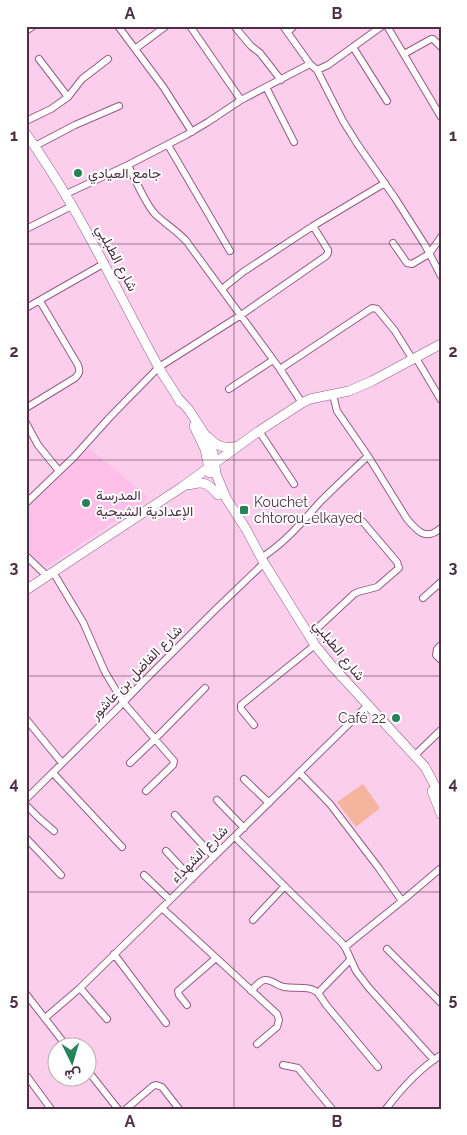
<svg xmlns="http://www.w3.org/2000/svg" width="467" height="1135" font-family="Raleway,Vazirmatn,sans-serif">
<rect width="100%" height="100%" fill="#fbcfec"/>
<!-- built -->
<path fill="#febfe9" d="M89,448L149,498L49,565L41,564L26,549V509Z"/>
<!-- green -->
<path fill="#f5b49e" d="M363,784L380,808L356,827L337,802Z"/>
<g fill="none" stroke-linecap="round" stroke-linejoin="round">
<!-- street casing -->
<g stroke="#995986" stroke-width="8">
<path id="street" d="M118,26L164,88L192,132
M190,26L241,100
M234,26L251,46L260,53L281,80
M283,26L310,64L317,70L343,121L358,145L395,198L425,245L441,276
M387,26L441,117
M26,31L33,26
M288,32L294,26
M353,47L387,101
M135,49L166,26
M404,54L431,39H433L441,47
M317,70L328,65L382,26
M266,87L294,142
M68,97L82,79L108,59
M26,121L51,109L68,97L39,59
M168,145L230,251
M35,146L75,125L119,106
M128,165C135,179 145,203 155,214C165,224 178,231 187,242L280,369L302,403
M66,194L128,165L186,135L208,122L241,100L310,64
M26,229L72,206
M393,243L407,263L412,264L429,254L441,237
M222,289L243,272L313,226L385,183
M26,308L105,263
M416,358L441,400
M280,369L372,308L377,309L395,331L413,360
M229,389L273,360
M333,395L337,411L368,456L407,519C418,532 426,541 441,528
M26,408L75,378C80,373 80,371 78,365L40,301
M26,423L38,445L59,471
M259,431L294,484
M26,503L74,457L110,417L159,367L241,315L326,256L328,253V250L313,226
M26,556L47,576
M261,558C285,543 302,522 320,502C336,486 352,471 368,456
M53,572L83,622L105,672L123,702L174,761L173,765L146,791
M423,598L441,582
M309,636L354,594L358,592L377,587L399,568L397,562L363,522
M441,645L437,649L436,655L441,660
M26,719L62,763
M254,725L241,709V705L315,645
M415,755L441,730
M130,763L155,739L205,688
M53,773L122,847
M300,773L330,804L378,867L402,901L345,947
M244,779L269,803
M26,799L119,707L141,684L215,610L264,563
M217,800L244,828
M26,805L39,818L54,831
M175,815L214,857
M235,837L342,943L346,949L356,971L369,988L434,1060
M26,838L61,875
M166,851L192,879
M144,875L170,900
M402,901L441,868
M162,908L277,1014L279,1020L277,1027L257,1044
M253,920L284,887
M387,949L441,1003
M114,954L166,1023
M80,988L107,1019
M251,991C255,987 261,979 266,980C272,980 278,986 284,987C295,989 310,985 318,993L350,960
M318,993L327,1006L378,1067
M26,994L68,1048
M187,1005L179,995L178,991L216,958
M45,1018L80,988L170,900L368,705
M283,1065L298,1068L332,1109
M88,1071L118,1109
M26,1075L51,1109
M126,1109L153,1086L156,1085L162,1087L179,1109
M386,1109C401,1089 419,1069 441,1055"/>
</g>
<!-- secondary casing -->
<g stroke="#995986" stroke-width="10">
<path id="secondary" d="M26,134C78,206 115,288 158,366C165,379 174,390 180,402
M178,398L189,410L205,435L213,453L216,474L226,498L246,529L264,563L315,645L332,666L425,767L441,797
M194,426L205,449L210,473
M208,437C216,446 225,450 237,446
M189,485C204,480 209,484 218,495
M26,590L182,487L259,431L302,403L310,399L349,391L372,381L441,344
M432,791L441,814"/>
</g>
<!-- street -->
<use href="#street" stroke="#fff" stroke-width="6"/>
<!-- secondary -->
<use href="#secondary" stroke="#fff" stroke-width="9"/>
</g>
<!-- grid -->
<path fill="none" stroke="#4d3044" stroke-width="1" stroke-opacity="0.55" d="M234,26V1109M26,244H441M26,460H441M26,676H441M26,892H441"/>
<!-- markers -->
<g fill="#268258" stroke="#fff" stroke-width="2">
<circle cx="78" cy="173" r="5"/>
<circle cx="86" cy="503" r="5"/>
<rect x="239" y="505" width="10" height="10" rx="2.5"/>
<circle cx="396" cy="718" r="5"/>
</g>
<g text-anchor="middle" stroke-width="4" stroke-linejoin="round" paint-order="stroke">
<!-- poi labels -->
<g font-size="14" fill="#4d3044" stroke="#fff" text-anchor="start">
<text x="88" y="178">جامع العيادي</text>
<text x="96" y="500">المدرسة<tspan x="96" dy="16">الإعدادية الشيحية</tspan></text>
<text x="254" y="507">Kouchet<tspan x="254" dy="16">chtorou_elkayed</tspan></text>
<text x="386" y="723" text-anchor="end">Café 22</text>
</g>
<!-- street labels -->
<g font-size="14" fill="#4d3044" stroke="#fff">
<text transform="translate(117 258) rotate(62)" y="5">شارع الطبلبي</text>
<text transform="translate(339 650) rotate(51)" y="5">شارع الطبلبي</text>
<text transform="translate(136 672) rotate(-46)" y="5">شارع الفاضل بن عاشور</text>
<text transform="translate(199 854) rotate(-45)" y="5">شارع الشهداء</text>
</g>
</g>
<!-- border -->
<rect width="467" height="1135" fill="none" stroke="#ffffff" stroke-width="55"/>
<!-- north arrow -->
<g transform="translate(72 1062) rotate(175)"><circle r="24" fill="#ffffff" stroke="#b8acb4"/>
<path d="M0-4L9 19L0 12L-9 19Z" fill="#268258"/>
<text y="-8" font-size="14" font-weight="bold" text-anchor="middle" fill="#4d3044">ش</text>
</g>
<rect x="28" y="28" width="412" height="1080" fill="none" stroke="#4d3044" stroke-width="2"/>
<g font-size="16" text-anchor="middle" font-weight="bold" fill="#4d3044">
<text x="130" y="19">A</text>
<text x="337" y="19">B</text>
<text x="14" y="141">1</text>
<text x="453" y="141">1</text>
<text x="14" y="357">2</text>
<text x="453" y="357">2</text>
<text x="14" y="573">3</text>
<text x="453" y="573">3</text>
<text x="14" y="789">4</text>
<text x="453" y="789">4</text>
<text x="14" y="1005">5</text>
<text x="453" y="1005">5</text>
<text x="130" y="1127">A</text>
<text x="337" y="1127">B</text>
</g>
</svg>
